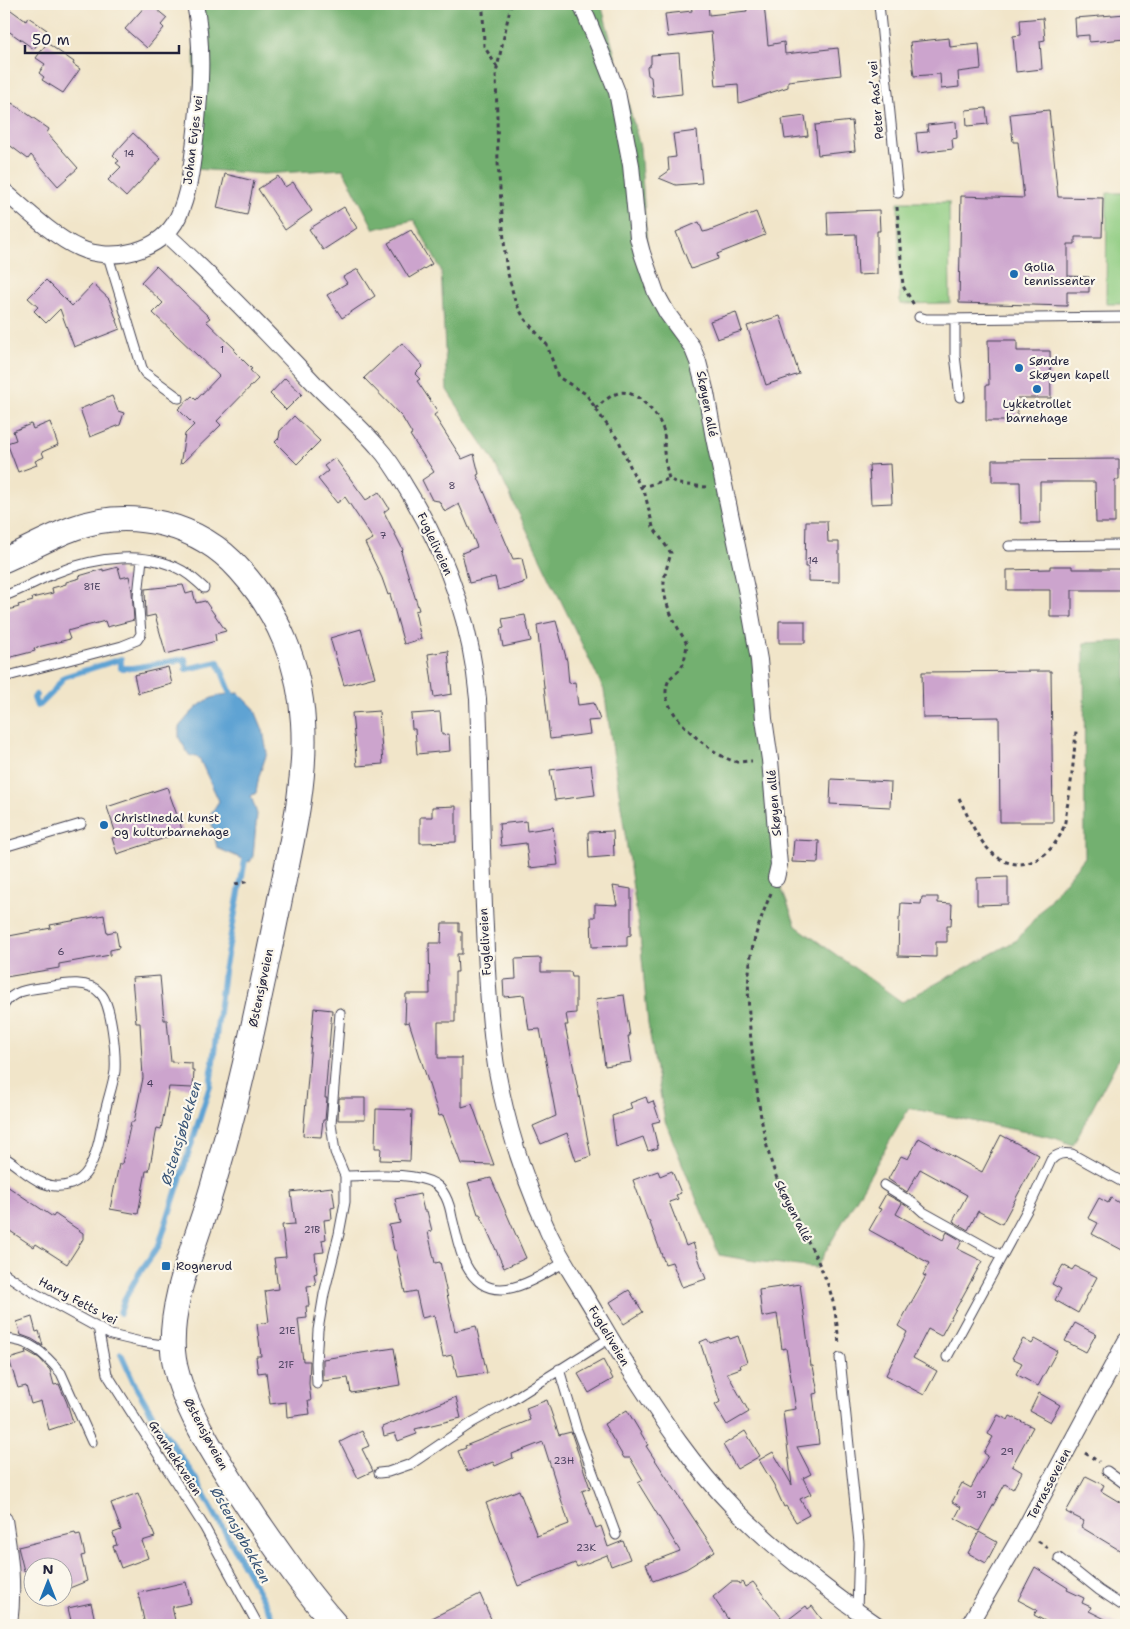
<svg xmlns="http://www.w3.org/2000/svg" width="1130" height="1629" font-family="'Shantell Sans',sans-serif">
<rect width="100%" height="100%" fill="#fbf7ec"/>
<filter id="ink" filterUnits="userSpaceOnUse"><feTurbulence type="fractalNoise" baseFrequency=".02" numOctaves="2"/><feDisplacementMap in="SourceGraphic" scale="10" xChannelSelector="R" yChannelSelector="G"/><feConvolveMatrix kernelMatrix="1 2 1 2 8 2 1 2 1" color-interpolation-filters="sRGB"/></filter>
<filter id="wash" filterUnits="userSpaceOnUse"><feTurbulence type="fractalNoise" baseFrequency=".0096" numOctaves="4" result="noise"/><feDisplacementMap in="SourceGraphic" scale="20" xChannelSelector="R" yChannelSelector="G"/><feGaussianBlur stdDeviation="1.12" result="paint"/><feColorMatrix in="noise" values="0 0 0 0 0 0 0 0 0 0 0 0 0 0 0 0 0 1.4 0 .05"/><feComposite in="paint" operator="in"/></filter>
<g filter="url(#wash)">
<rect width="100%" height="100%" fill="#f1e5c9"/>
<!-- green -->
<path fill="#8fcc81" stroke="#58775e" d="M1107,193H1126V304H1106Z
M898,202H949L950,303L900,304Z"/>
<!-- forest -->
<path fill="#73b06f" stroke="#4a6955" d="M194,4H601L640,147L649,275L694,349L746,591L777,877L796,926L902,1002L1017,940L1085,857L1084,643L1126,641V1045L1073,1145L1055,1138L909,1108L816,1268L755,1261L719,1255L665,1121L648,1024L640,936L604,690L493,460L447,390L441,270L414,220L374,229L343,169L264,174L195,169Z"/>
<!-- water -->
<path fill="#5ea3d3" stroke="#406287" d="M239,693L254,708L263,730L267,753L259,776L256,793L251,796L257,814L253,856L250,862L217,848L210,815L219,801L199,758L189,755L179,738V727C199,703 207,695 239,693Z"/>
<g fill="none" stroke-linecap="round" stroke-linejoin="round">
<!-- stream -->
<path stroke="#5ea3d3" stroke-width="6" d="M36,695L34,698L37,706L40,705L52,693L64,677L121,659V668H133L185,659L186,669L218,662L231,694
M120,1313L124,1300L138,1275L159,1245L210,1086L224,971L245,860
M121,1354L136,1387L155,1419L195,1478L277,1625"/>
</g>
<g id="blocks">
<!-- building -->
<path fill="#cca4cd" d="M147,4H150L167,18L161,25L164,28L147,48L125,29Z
M691,4H708L709,15L747,11L746,4H764L768,45L784,42L785,54L838,48L841,75L788,81V87L739,103L738,84L716,86L711,32L668,37L665,14L692,11Z
M4,5L26,21L28,17L47,30L34,49L4,28Z
M1126,14V39L1089,42V35L1076,36L1075,18Z
M1043,18L1045,40L1040,41L1042,69L1016,72L1013,36L1021,35L1020,20Z
M949,38L950,47L979,44L981,69L958,72L959,87L941,89L940,74L914,76L910,42Z
M47,43L74,62L73,64L80,69L63,93L42,80L44,77L39,73L45,64L36,58Z
M679,53L682,94L653,97L651,77L648,75L647,67L651,64V55Z
M12,103L49,129L47,133L78,168L58,186L31,155L28,159L4,141V114Z
M986,108L988,124L967,126L966,110Z
M1049,110L1058,197L1103,198L1102,237H1075V244H1068V276L1089,277V292H1067V306L959,303L961,196L1024,198L1018,142H1013L1010,114Z
M805,116L808,136L785,139L782,119Z
M852,121L855,151L818,155L815,125Z
M956,122L957,138L952,139L953,149L918,153L916,133L928,132L927,125Z
M697,131L702,183L676,185L659,178L669,171L668,158L676,157L673,134Z
M133,133L161,159L126,197L108,180L121,167L116,163L119,161L113,155Z
M225,174L254,181L247,215L217,208Z
M278,176L285,187L293,182L312,211L285,230L258,189Z
M344,207L357,228L323,250L309,229Z
M879,210L880,231H877V274L858,275L856,234L828,235L827,212Z
M756,212L765,235L717,254L718,259L691,269L676,232L699,222L703,232L708,231Z
M411,230L432,264L409,278L388,243Z
M156,266L210,318L206,321L235,349L234,351L252,369L250,370L258,379L217,421L221,425L180,465L185,434L194,425L178,409L192,396L196,400L219,376L153,313L163,303L141,282Z
M358,269L375,296L342,318L327,295L347,283L343,277Z
M46,280L72,306L93,284L109,299L120,329L74,347L60,309L46,323L34,311L38,307L28,298Z
M736,312L742,331L717,339L710,321Z
M780,316L799,374L766,385L747,326Z
M988,340H1017V351H1050L1051,398H1017V421H986V385H989Z
M402,343L423,366L415,374L420,379L417,381L438,412L434,415L462,459L474,454L479,474L477,475L513,559L522,558L527,581L523,582V583L498,590L495,577L469,583L462,553L477,547L459,504L445,512L439,501L432,500L422,480L434,472L410,435L412,434L402,417L364,378Z
M285,378L302,394L286,410L270,394Z
M112,396L118,411L124,413L120,425L90,437L80,409Z
M294,416L320,441L297,464L275,442L279,438L280,431Z
M50,422L58,445L42,452L44,457L35,461L37,465L18,472L7,443L16,440L13,431L31,424L33,429Z
M335,458L366,500L379,492L389,508L384,512L403,550L401,552L419,610L415,611L421,639L404,644L390,594L388,595L382,578L365,543L373,539L345,497L337,503L318,479L328,471L324,466Z
M1119,459V480H1115V523H1096L1095,482H1040V523H1021L1020,482H992V460Z
M890,464L892,503L871,504L869,465Z
M806,521H827L828,542H839V582L808,581V567H805Z
M1050,566H1072V569H1126V590H1072V617H1050V590H1007V570L1050,569Z
M118,567L121,578L129,576L132,591L134,620L107,627L105,621L67,631L70,639L34,648L35,651L4,659V611L19,607L18,605L33,601L32,598L53,593L52,588L66,584V582L80,578L79,576L103,569V571Z
M183,585L186,594L193,592L196,603L205,601L226,631L215,634L216,641L166,654L155,615L146,617L145,589Z
M525,615L531,641L503,647L500,629L504,628L502,619Z
M556,621L567,661L569,683L575,682L578,705L594,703L600,720L588,721L590,734L550,739L537,625Z
M779,621H805V643H779Z
M361,629L375,677L344,685L330,638Z
M448,651L452,694L434,697L428,654Z
M168,667L172,684L138,693L134,675Z
M1051,671L1053,822H1000L999,717L923,718L922,672Z
M379,711L383,764L357,766L352,713Z
M440,712L442,735L449,734L450,751L417,754L415,729H412L411,714Z
M591,765L595,795L555,800L550,770Z
M831,779L891,782L890,807L830,804Z
M167,787L183,832L117,854L112,838L117,837L107,807Z
M456,806V842L420,843V817H432V807Z
M526,821L527,831L553,827L558,865L529,868L526,843L501,846L499,824Z
M613,831L614,856L589,858L588,832Z
M794,840L819,841L818,863L792,862Z
M1008,877V904L977,905V878Z
M613,886L631,889V935L627,936V946L592,947L591,917H595V904L617,905Z
M922,897H938V903L952,904L951,926H947V942H936V957L898,956L899,918H900L901,903L921,904Z
M104,915L107,933L116,931L119,948L110,950V955L59,964V968L6,977V975H4V937L51,928L50,925Z
M442,923H459V932H462V954H457L458,972H455V1022H438V1058H462V1107L472,1104L494,1165L461,1164L443,1115L439,1116L409,1022L405,1023L406,994H430L429,943H441Z
M541,958V972H571L572,977H576V1013L566,1014L568,1025H565L591,1156L576,1161L567,1133L541,1144L533,1126L556,1116L540,1029L529,1030L524,995L504,997L503,980L516,979L515,959Z
M160,976L164,1020H167L171,1062L192,1063V1070H194L193,1088L169,1087L161,1129L157,1128L149,1171H146L138,1214L110,1209L119,1164H122L131,1122H134L143,1078L140,1023H136L132,978Z
M624,995L630,1036H628L632,1062L605,1066L596,999Z
M314,1008L332,1010L325,1098H327L325,1120H323L321,1137L303,1136Z
M646,1097L648,1103L653,1101L660,1121L652,1123L658,1148L648,1151L643,1137L616,1147L612,1116L632,1109L630,1103Z
M339,1098H365V1120H338Z
M376,1109L412,1110L410,1161L380,1160L381,1148H375Z
M1001,1135L1039,1155L1002,1224L978,1211L968,1230L953,1221L967,1195L920,1169L907,1192L888,1179L901,1156L908,1159L919,1138L982,1172Z
M658,1171L660,1176L672,1171L681,1193L676,1195L678,1199L669,1202L686,1246L693,1243L706,1279L682,1287L672,1262L665,1264L649,1220L648,1221L633,1180Z
M491,1178L526,1258L504,1268L480,1214H478L468,1183Z
M4,1184L53,1217L55,1214L83,1233V1239L67,1264L36,1244L34,1247L4,1227Z
M332,1187L335,1207L331,1208L332,1219L324,1220L326,1239L322,1240L324,1252L315,1253L317,1273L314,1274L316,1285L307,1286L309,1306H306L307,1318L298,1319L303,1361H310L309,1384L311,1401H308L310,1414L287,1417L286,1402L270,1404L266,1372L258,1373L256,1356H261L257,1324L269,1322L265,1291L278,1289L274,1258L286,1257L282,1225L295,1224L291,1192Z
M420,1194L424,1211H427L432,1231L428,1232L435,1263L440,1262L455,1331L476,1326L487,1373L457,1377L452,1355L443,1357L434,1315L422,1318L416,1291L405,1293L396,1250H394L389,1225L400,1223L395,1199Z
M886,1194L902,1203L896,1214L943,1240L947,1232L962,1241L958,1249L982,1261L941,1336L928,1329L913,1358L937,1371L924,1395L886,1375L907,1332L898,1326L926,1276L923,1275L929,1263L869,1230L881,1209L878,1208Z
M1099,1198L1108,1203L1111,1198L1126,1207V1252L1092,1234L1098,1223L1088,1218Z
M1063,1265L1072,1270L1075,1266L1097,1277L1078,1313L1055,1300L1061,1289L1052,1284Z
M800,1284L811,1366H813L818,1393L813,1394L819,1444L797,1447L811,1474L803,1478L811,1494L800,1499L809,1515L796,1522L786,1506L784,1507L774,1485L759,1460L773,1452L792,1485L783,1411L796,1409L786,1348L782,1349L777,1314L762,1317L759,1290Z
M629,1290L643,1312L624,1324L610,1302Z
M32,1317L36,1332L39,1331L43,1346L32,1339L21,1335L17,1322Z
M1075,1323L1096,1334L1086,1352L1065,1341Z
M738,1336L747,1362L740,1365L741,1368L727,1373L749,1412L727,1425L715,1405L720,1402L700,1342L707,1339L710,1343L729,1337L730,1339Z
M1023,1339L1032,1344L1035,1339L1057,1351L1038,1386L1016,1374L1022,1363L1012,1358Z
M394,1348L400,1385L351,1393L348,1378L323,1381V1359Z
M25,1350L39,1358L50,1370L54,1385L59,1384L67,1403L73,1422L49,1430L41,1401L31,1404L26,1386L18,1388L9,1359L26,1354Z
M603,1360L613,1379L589,1393L578,1374Z
M1039,1393L1060,1405L1050,1422L1030,1411Z
M456,1397L461,1418L415,1429L417,1434L398,1441L395,1433L384,1436L382,1427Z
M547,1400L559,1435L571,1432L590,1488L582,1491L596,1528L601,1526L608,1547L623,1541L630,1559L611,1566L607,1555L577,1567L575,1563L518,1586L486,1503L519,1490L537,1536L569,1524L543,1442L512,1454L513,1458L495,1466L493,1462L467,1472L458,1451L466,1448L465,1446L530,1420L526,1408Z
M627,1410L648,1445L646,1446L715,1551L686,1569L653,1581L646,1564L680,1551L638,1483L643,1480L630,1458H624L604,1424Z
M998,1415L1008,1420L1010,1416L1033,1427L1012,1466L1022,1472L1013,1489L1005,1484L979,1531L955,1518L961,1507L952,1502L962,1483L971,1488L988,1456L984,1453L993,1437L988,1434Z
M362,1431L369,1446L362,1449L373,1471L358,1478L340,1442Z
M745,1431L760,1456L737,1469L723,1445Z
M1086,1476L1104,1485L1101,1491L1126,1506V1554L1081,1527L1084,1521L1066,1512Z
M138,1493L155,1537L142,1541L148,1558L121,1568L113,1546L117,1545L113,1533L121,1530L111,1503Z
M979,1532L997,1542L986,1563L968,1553Z
M75,1533L76,1535L80,1534L85,1555L81,1556L87,1581L62,1591V1566H32V1569L24,1571L18,1547Z
M1035,1567L1068,1588L1067,1590L1084,1598L1082,1603L1091,1607L1089,1611L1117,1625H1052L1034,1615L1037,1610L1018,1600Z
M186,1582L191,1603L172,1607L176,1625H145L138,1593Z
M731,1582H738L739,1584L742,1582L745,1587L753,1582L785,1622L806,1606L808,1609L812,1606L826,1625H732L713,1597Z
M480,1594L491,1619L477,1625H418Z
M91,1603L96,1625H72L68,1608Z"/>
</g>
</g>
<g filter="url(#ink)">
<use href="#blocks" fill-opacity="0" stroke="#413f50" stroke-width="1"/>
<g fill="none" stroke-linecap="round" stroke-linejoin="round">
<!-- service casing -->
<g stroke="#413f50" stroke-width="11">
<path id="service" d="M879,4L898,193
M108,256L142,368L145,373L179,398
M919,317L926,319H944L1126,317
M955,319V355L960,397
M1009,546L1126,545
M4,596C21,590 37,581 53,574C94,557 150,548 189,575C194,579 199,583 204,588
M4,677L122,646L137,640L141,634L138,596L142,559
M4,847L81,824
M4,1005C12,990 31,989 47,987C64,984 89,979 101,994C112,1006 116,1055 115,1071C113,1085 108,1098 105,1112C101,1130 98,1153 88,1170C84,1177 78,1181 71,1184C43,1194 25,1170 4,1157
M345,1176C371,1176 412,1171 435,1184C446,1191 450,1206 452,1218C456,1233 459,1251 466,1265C490,1311 533,1280 565,1262
M884,1185L913,1203L923,1212L1002,1256
M4,1273L31,1291L111,1335L141,1342L171,1346
M98,1327L107,1374L205,1528L258,1625
M4,1339C31,1340 44,1353 61,1373L92,1442
M947,1357L1032,1201L1051,1160C1058,1153 1063,1153 1072,1154L1126,1184
M840,1358L859,1543L857,1611
M559,1369L577,1430L616,1535
M317,1384L316,1363L318,1330L324,1294L339,1234L345,1202V1176L335,1152L331,1124L340,1013
M1107,1471L1126,1485
M379,1473L388,1472L411,1464L473,1422L507,1403L610,1338
M1059,1558L1099,1590L1126,1608"/>
</g>
<!-- minor casing -->
<g stroke="#413f50" stroke-width="18">
<path id="minor" d="M581,4L602,54L617,92L631,165L638,238L642,253L656,293L667,313L692,347L698,362L706,393L714,438L748,598L759,660L764,719L770,760L779,865L776,878
M4,191C25,209 54,237 79,248C112,263 161,252 178,217C189,194 192,165 195,140C200,95 204,48 195,4
M166,234C217,281 265,331 313,382C334,404 357,423 377,446C388,458 397,472 405,486C446,551 471,623 478,699C481,775 481,852 485,928C487,974 489,1020 496,1066C506,1122 523,1177 547,1229C556,1250 569,1269 581,1289C598,1316 613,1344 631,1371C662,1419 693,1466 733,1507C777,1551 826,1590 877,1625
M4,1520C10,1558 14,1587 9,1625
M969,1625L1023,1532L1126,1341"/>
</g>
<!-- secondary casing -->
<g stroke="#413f50" stroke-width="26">
<path id="secondary" d="M4,560C27,550 50,537 74,528C131,507 200,524 240,570C278,612 300,665 303,722C307,784 290,848 278,909C258,1005 239,1101 210,1195C195,1246 170,1297 173,1351C177,1404 227,1474 256,1519C281,1555 306,1592 336,1625"/>
</g>
<!-- path -->
<path stroke="#413f50" stroke-width="3" stroke-dasharray="4 4" stroke-linecap="butt" d="M479,4L483,11L484,46L497,67
M511,4L496,73L498,163L506,266L515,301L524,318L547,345L558,377L586,394L602,418L619,441L634,475L645,494L653,527L671,553C668,564 663,577 664,588C665,608 678,628 687,644C686,651 685,661 682,666C675,678 668,673 666,691C664,715 715,758 737,762C741,762 747,761 752,761
M897,207L903,286L914,305
M595,409C602,403 609,396 618,393C635,387 661,416 664,433C665,439 664,446 664,452C665,461 667,470 669,479L679,484L706,487
M640,486L649,485L669,479
M959,798C968,816 976,837 990,851C1018,879 1053,858 1064,826C1066,819 1066,810 1068,803C1072,779 1074,755 1076,731
M235,884L250,881
M771,893C762,915 753,938 750,962C746,997 750,1033 754,1068C759,1104 763,1142 776,1176C789,1210 810,1241 824,1275C834,1297 837,1321 839,1345
M1085,1453L1099,1462
M1038,1541L1050,1549"/>
<!-- service -->
<use href="#service" stroke="#fff" stroke-width="9"/>
<!-- minor -->
<use href="#minor" stroke="#fff" stroke-width="16"/>
<!-- secondary -->
<use href="#secondary" stroke="#fff" stroke-width="24"/>
</g>
</g>
<!-- markers -->
<g fill="#1f6fb2" stroke="#fbf7ec" stroke-width="2">
<circle cx="1014" cy="274" r="5"/>
<circle cx="1019" cy="368" r="5"/>
<circle cx="1037" cy="389" r="5"/>
<circle cx="104" cy="825" r="5"/>
<rect x="161" y="1261" width="10" height="10" rx="2.5"/>
</g>
<g text-anchor="middle" stroke-width="4.5" stroke-linejoin="round" paint-order="stroke">
<!-- number labels -->
<g font-size="10" fill="#4c4260">
<text x="129" y="157">14</text>
<text x="222" y="353">1</text>
<text x="452" y="489">8</text>
<text x="383" y="539">7</text>
<text x="813" y="564">14</text>
<text x="92" y="590">81E</text>
<text x="61" y="955">6</text>
<text x="150" y="1087">4</text>
<text x="312" y="1233">21B</text>
<text x="287" y="1334">21E</text>
<text x="286" y="1368">21F</text>
<text x="1007" y="1455">29</text>
<text x="564" y="1464">23H</text>
<text x="981" y="1498">31</text>
<text x="586" y="1551">23K</text>
</g>
<!-- street labels -->
<g font-size="12" fill="#22223b" stroke="#fbf7ec">
<text transform="translate(876 100) rotate(-95)" y="4">Peter Aas’ vei</text>
<text transform="translate(193 140) rotate(-83)" y="4">Johan Evjes vei</text>
<text transform="translate(707 404) rotate(79)" y="4">Skøyen allé</text>
<text transform="translate(435 544) rotate(65)" y="4">Fugleliveien</text>
<text transform="translate(774 803) rotate(-95)" y="4">Skøyen allé</text>
<text transform="translate(485 942) rotate(-93)" y="4">Fugleliveien</text>
<text transform="translate(261 988) rotate(-78)" y="4">Østensjøveien</text>
<text transform="translate(793 1211) rotate(63)" y="4">Skøyen allé</text>
<text transform="translate(78 1301) rotate(28)" y="4">Harry Fetts vei</text>
<text transform="translate(609 1336) rotate(59)" y="4">Fugleliveien</text>
<text transform="translate(206 1434) rotate(62)" y="4">Østensjøveien</text>
<text transform="translate(175 1458) rotate(57)" y="4">Granhekkveien</text>
<text transform="translate(1049 1484) rotate(-62)" y="4">Terrasseveien</text>
</g>
<!-- poi labels -->
<g font-size="12" fill="#22223b" stroke="#fbf7ec" text-anchor="start">
<text x="1024" y="271">Golia<tspan x="1024" dy="14">tennissenter</tspan></text>
<text x="1029" y="365">Søndre<tspan x="1029" dy="14">Skøyen kapell</tspan></text>
<text x="1037" y="408" text-anchor="middle">Lykketrollet<tspan x="1037" dy="14">barnehage</tspan></text>
<text x="114" y="822">Christinedal kunst<tspan x="114" dy="14">og kulturbarnehage</tspan></text>
<text x="176" y="1270">Rognerud</text>
</g>
<!-- water labels -->
<g font-size="14" font-style="italic" fill="#3a5678" stroke="#fbf7ec">
<text transform="translate(181 1133) rotate(-73)" y="5">Østensjøbekken</text>
<text transform="translate(241 1535) rotate(61)" y="5">Østensjøbekken</text>
</g>
</g>
<!-- margin -->
<rect width="1130" height="1629" fill="none" stroke="#fbf7ec" stroke-width="20"/>
<!-- north arrow -->
<g transform="translate(48 1582)"><circle r="24" fill="#fbf7ec" stroke="#a4a2a5"/>
<path d="M0-4L9 19L0 12L-9 19Z" fill="#1f6fb2"/>
<text y="-8" font-size="14" font-weight="bold" text-anchor="middle" fill="#22223b">N</text>
</g>
<!-- scale -->
<path d="M25 45v8h154v-8" fill="none" stroke="#22223b" stroke-width="2.5"/>
<text x="32" y="45" font-size="15" fill="#22223b" stroke="#fbf7ec" stroke-width="4" paint-order="stroke">50 m</text>
</svg>
